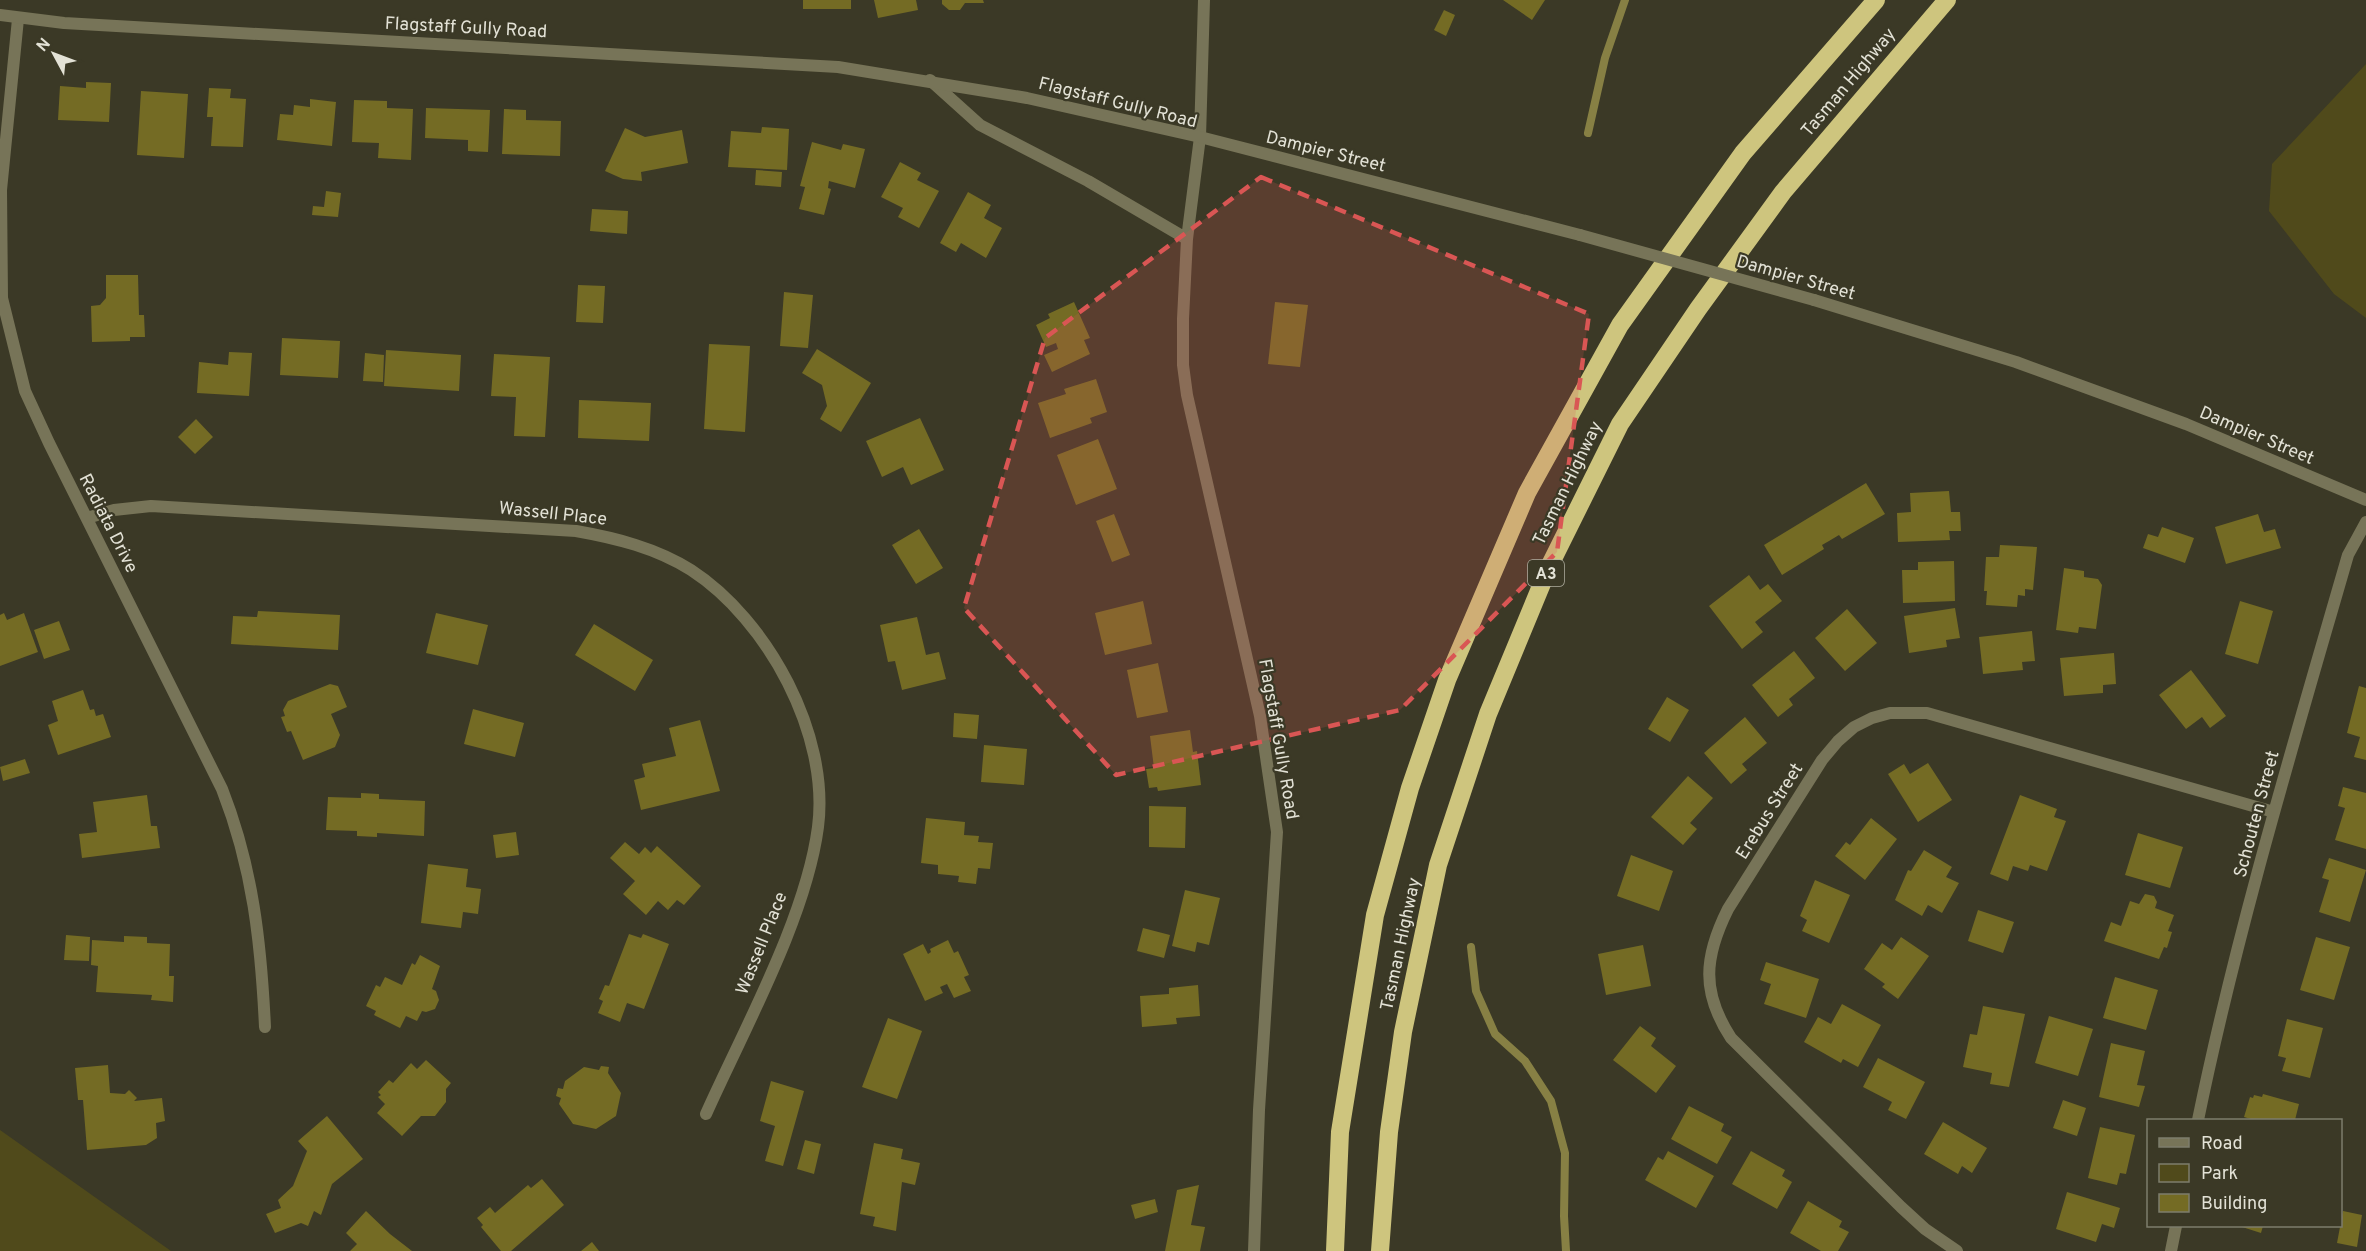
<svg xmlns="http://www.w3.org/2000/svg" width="2366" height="1251" font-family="Overpass,sans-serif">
<rect width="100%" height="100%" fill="#3b3926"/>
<!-- green -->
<path fill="#504a1b" d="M2366,64V318L2334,294L2269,211L2272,164Z
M0,1130L171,1251H0Z"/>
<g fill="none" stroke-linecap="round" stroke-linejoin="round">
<!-- stream -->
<path stroke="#878044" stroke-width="8" d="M1588,133L1605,58L1625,0
M1471,947L1476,991L1495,1034L1525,1061L1551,1101L1565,1153L1564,1216L1566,1251"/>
</g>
<!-- building -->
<path fill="#746b24" d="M803,0H851V9H803Z
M874,0H916L918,10L878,18Z
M942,0H983L984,3H965L960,10H949L942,4Z
M1503,0H1545L1532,20Z
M1444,10L1455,15L1446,36L1434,30Z
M86,82L111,83L109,122L58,120L60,86L86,88Z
M209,88L231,89L230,98L246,99L243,147L211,146L213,117H207Z
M141,91L188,94L184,158L137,155Z
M310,99L336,102L332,146L277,140L280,114L293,115L294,105L310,107Z
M354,100L387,101V108L413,109L411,160L378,158L379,143L352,142Z
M426,108L490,110L488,152L468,151V140L425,138Z
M504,109L526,110V120L561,121L560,156L502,154Z
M762,127L789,129L787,170L728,167L731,131L761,133Z
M625,128L645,137L682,130L688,163L641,172L642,181L623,179L605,171Z
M812,142L841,150L843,144L865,149L855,188L829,181L828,188L831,189L824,215L799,209L805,187L800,186Z
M900,162L921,173L917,180L939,191L919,228L898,217L903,208L881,197Z
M756,170L782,172L781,187L755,185Z
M326,191L341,193L338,217L312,215L313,206L324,207Z
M968,192L991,205L984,218L1002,228L986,258L961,243L956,252L940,243Z
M592,209L628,211L627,234L590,231Z
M106,275H138L139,315H144L145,337H130V341L92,342L91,306L100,305L106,298Z
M578,285L605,286L603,323L576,322Z
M784,292L813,295L808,348L780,346Z
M1074,302L1090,338L1084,340L1090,354L1052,372L1044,355L1058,349L1056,343L1046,347L1036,325L1050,318L1048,314Z
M1275,302L1308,305L1300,367L1268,364Z
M282,338L340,341L338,378L280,375Z
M709,344L750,346L745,432L704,429Z
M817,349L871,383L841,432L820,419L827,406L822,385L802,373Z
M386,350L461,355L459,391L384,386Z
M229,352L252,353L249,396L197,393L199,362L228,365Z
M365,353L384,355L383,382L363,381Z
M494,354L550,357L545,437L514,436L516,397L491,396Z
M1096,379L1107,412L1090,418L1092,423L1050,438L1038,403L1066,394L1064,389Z
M579,400L651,403L649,441L578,438Z
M920,418L944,470L911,485L903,467L882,477L866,441Z
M196,419L213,437L195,454L178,437Z
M1098,439L1117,489L1076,505L1057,455Z
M1866,483L1885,514L1842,539L1839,535L1829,541L1822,545L1824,549L1782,575L1764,545Z
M1949,491L1951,512H1960L1961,531H1949L1950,540L1898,542L1897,513L1911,512L1910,493Z
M1114,514L1130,555L1112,562L1096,521Z
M2258,514L2264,532L2275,529L2281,548L2226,564L2215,527Z
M2162,527L2194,538L2185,563L2143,548L2148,534L2158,537Z
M919,529L943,568L916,584L892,545Z
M2000,545L2037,547L2033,590L2025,589V596L2018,595L2017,607L1986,605L1987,591H1984L1986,557H1999Z
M1954,561L1955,601L1903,603L1902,570H1918V562Z
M2064,568L2084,571V577L2098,579L2102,585L2096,629L2079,627L2078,633L2056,630Z
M1749,575L1760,590L1768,584L1782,601L1755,622L1763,632L1742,649L1709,606Z
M1143,601L1152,644L1105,655L1095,613Z
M2240,601L2273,611L2258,664L2225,654Z
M1955,608L1960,638L1946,640L1947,647L1909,653L1904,616Z
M1847,609L1877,643L1845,671L1815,638Z
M258,611L340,615L338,650L231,644L233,616L257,617Z
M4,613L7,620L24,613L38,652L0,666V615Z
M436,613L488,625L478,665L426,653Z
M917,617L926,655L939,652L946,679L902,690L895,661L888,662L880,625Z
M59,621L70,650L44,659L34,630Z
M594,624L653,660L635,691L575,655Z
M2032,631L2035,661L2022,662L2023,670L1983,674L1979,637Z
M1794,651L1815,678L1789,699L1793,705L1778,717L1752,685Z
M2114,653L2116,684L2103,685V693L2064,696L2060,658Z
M1158,663L1168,712L1137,718L1127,670Z
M2191,670L2226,716L2210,728L2202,717L2186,729L2159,695Z
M330,684L338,686L347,707L331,714L340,735L335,747L303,760L291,731L287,732L281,717L285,716L283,710L288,701Z
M2359,686L2366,688V760L2354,757L2360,737L2347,733Z
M83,690L90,710L94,709L96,716L103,714L111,737L58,755L48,725L58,721L52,701Z
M1667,697L1689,710L1670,742L1648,729Z
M473,709L524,723L515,757L464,744Z
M954,713L979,715L977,739L953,737Z
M1745,717L1767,743L1742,764L1747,770L1731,784L1704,753Z
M700,720L720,791L641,810L634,780L645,777L642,764L676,756L669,728Z
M1190,730L1193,752L1197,751L1201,785L1158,791L1157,787L1149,788L1146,769L1154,768L1150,736Z
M984,745L1027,749L1024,785L981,782Z
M25,759L30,773L3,781L0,767Z
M1928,763L1952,800L1918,822L1888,774L1904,764L1910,774Z
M1688,776L1713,798L1690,823L1697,829L1683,845L1651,817Z
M2343,787L2366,793V849L2335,840L2345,808L2338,806Z
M361,793L379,794V799L425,801L424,836L377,833V837L357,836V831L326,830L328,797L361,798Z
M147,795L151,826H157L160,848L82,858L79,834L97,832L93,802Z
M2020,795L2057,809L2054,817L2066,821L2047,871L2030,865L2028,871L2013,866L2008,881L1990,874Z
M1149,806L1186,807L1185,848L1149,847Z
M926,818L965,822L964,835L979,836L978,842L993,843L990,869L978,868L976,884L958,882L959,876L938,874V865L921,863Z
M1871,818L1897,839L1865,880L1835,856L1846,842L1850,845Z
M516,832L519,855L496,858L493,835Z
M2138,833L2183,847L2170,888L2125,875Z
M625,842L639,854L645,847L651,853L657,846L701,886L684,905L677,900L668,910L658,901L646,915L623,894L635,881L610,858Z
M1924,850L1952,867L1946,877L1959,883L1942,913L1928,905L1922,916L1895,900L1908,870L1911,871Z
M1631,855L1673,871L1659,911L1617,896Z
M2329,858L2366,870L2350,922L2319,912L2329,880L2322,878Z
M428,864L468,869L466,887L481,889L478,914L463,912L461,928L421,923Z
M1815,880L1850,895L1829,943L1802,931L1807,920L1800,916Z
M1185,890L1220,898L1209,945L1197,942L1195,952L1172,946Z
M2145,894L2154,896L2157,902L2155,908L2174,915L2168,931L2172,932L2167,948L2164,947L2159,959L2104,941L2111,922L2121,926L2130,901L2139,904Z
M1978,910L2014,922L2003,953L1968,941Z
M1143,928L1170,935L1164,958L1137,951Z
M629,934L641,938L643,934L669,944L644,1009L627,1003L620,1022L598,1013L603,1001L599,999L605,985L609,986Z
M66,935L90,937L89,961L64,960Z
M124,936L147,937V943L170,944L169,976H174L173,1002L151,1000L152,995L96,992L98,966L91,965L92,940L124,942Z
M1901,937L1929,956L1898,999L1882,987L1885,984L1864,969L1882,943L1892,950Z
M2316,937L2350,947L2334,1000L2300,990Z
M948,940L954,953L958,951L969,975L964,977L971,991L954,998L947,984L940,987L943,993L925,1001L903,954L923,944L928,954L931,952L930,949Z
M1643,945L1651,986L1606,995L1598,954Z
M420,955L440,966L432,989L436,991L439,1000L435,1009L426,1012L422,1011L417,1021L406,1016L400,1028L374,1015L376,1011L366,1006L376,985L380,987L385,977L402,985L412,963L415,965Z
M1766,962L1819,979L1806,1018L1764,1004L1771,984L1760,980Z
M2115,977L2158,990L2146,1030L2103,1018Z
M1198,985L1200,1016L1176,1018L1177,1024L1142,1027L1140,996L1169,994V988Z
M1842,1004L1881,1025L1858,1067L1843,1059L1841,1063L1804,1042L1818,1017L1831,1024Z
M1983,1006L2025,1014L2009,1087L1990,1084L1992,1073L1963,1067L1970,1034L1977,1035Z
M2049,1016L2093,1029L2078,1076L2035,1063Z
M888,1018L922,1031L897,1099L862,1087Z
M2287,1019L2323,1028L2310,1078L2282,1071L2286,1058L2278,1056Z
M1640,1026L1656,1038L1651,1046L1676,1066L1656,1093L1613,1060Z
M2111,1043L2145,1051L2137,1085L2145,1086L2139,1107L2099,1097Z
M1878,1058L1925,1082L1906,1119L1888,1110L1892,1102L1863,1087Z
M426,1060L451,1083L446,1089V1102L435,1116H421L402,1136L377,1113L385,1104L378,1097L381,1095L378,1092L389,1080L393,1083L411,1063L417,1069Z
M108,1065L110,1093L125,1094L129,1090L137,1098L134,1101L162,1098L165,1121L156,1123L157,1138L146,1145L87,1150L83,1100H78L75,1068Z
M601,1066L609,1067L608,1073L621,1093L616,1116L596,1129L573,1124L559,1104L561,1098L556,1096L558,1088L563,1089L565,1081L584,1067L599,1070Z
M771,1081L804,1091L783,1166L765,1161L775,1126L760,1121Z
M2263,1094L2299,1104L2295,1120H2254L2244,1117L2250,1097L2253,1098L2254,1095L2262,1097Z
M2063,1100L2086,1108L2077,1136L2053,1128Z
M1689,1106L1724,1124L1721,1131L1732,1137L1717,1164L1671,1139Z
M327,1116L363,1159L332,1184L321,1215L314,1211L308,1226L301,1223L275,1233L266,1214L281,1208L278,1200L293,1186L307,1151L298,1141Z
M1943,1122L1987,1148L1972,1173L1962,1166L1958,1174L1924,1154Z
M2100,1127L2135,1135L2126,1174L2120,1173L2117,1185L2088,1178Z
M805,1140L821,1144L814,1174L797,1169Z
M874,1143L903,1149L901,1159L920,1163L915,1185L902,1182L896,1231L873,1226L875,1217L860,1214Z
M1668,1151L1714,1176L1696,1208L1645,1180L1658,1157L1663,1160Z
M1751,1151L1785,1170L1782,1176L1792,1182L1777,1209L1732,1184Z
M542,1179L564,1205L511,1251H501L481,1227L483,1225L477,1218L490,1207L495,1213L528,1185L531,1188Z
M1199,1185L1191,1225L1205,1227L1200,1251H1165L1177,1190Z
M2067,1192L2120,1208L2114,1228L2102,1224L2096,1242L2056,1229Z
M1155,1199L1158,1212L1135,1219L1131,1205Z
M1808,1201L1842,1221L1839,1227L1849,1232L1838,1251H1821L1790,1233Z
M366,1211L390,1234L412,1251H350L357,1244L346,1233Z
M2343,1211L2362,1215L2357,1247L2337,1243Z
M2239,1226H2263L2261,1233Z
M592,1242L599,1251H581Z"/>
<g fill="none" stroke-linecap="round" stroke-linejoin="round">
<!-- minor -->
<path stroke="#777458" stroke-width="12" d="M1204,0L1200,137L1187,239L1183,319V365L1187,395L1260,716L1277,832L1259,1110L1254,1251
M18,19L1,190L2,298L25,391L49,443L222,789C253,868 261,943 265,1027
M930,80L980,125L1088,181L1187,239
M87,518L114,510L151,506L576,531C616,538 656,548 691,570C768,620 830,735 818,827C806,918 744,1029 706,1114
M2198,1120C2237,930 2294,742 2348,555L2366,522
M1957,1251L1925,1229L1901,1207L1731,1038C1701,992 1704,957 1728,909L1822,760L1838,741L1854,727L1872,718L1890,713H1927L2274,812
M2171,1251L2176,1226"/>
<!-- tertiary -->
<path stroke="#777458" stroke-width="12" d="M0,15L64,23L838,67L1027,98L1200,137L1580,235
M1814,300L2016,362L2186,424L2366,500"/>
<!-- motorway -->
<path stroke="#cec57e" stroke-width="18" d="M1335,1251L1340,1132L1375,915L1410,788L1447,680L1527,493L1620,325L1743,153L1876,0
M1380,1251L1389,1132L1403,1032L1438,865L1488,714L1548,569L1620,424L1698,309L1783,192L1947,0"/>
<!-- tertiary-bridge -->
<path stroke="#777458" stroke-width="12" d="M1580,235L1814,300"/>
</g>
<!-- marked area -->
<path fill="#d95654" fill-opacity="0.2" stroke="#d95654" stroke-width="4.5" stroke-dasharray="12 8" stroke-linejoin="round" d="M1261,177L1589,314L1557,552L1400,710L1116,775L964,608L1045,338Z"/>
<g text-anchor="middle" stroke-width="4.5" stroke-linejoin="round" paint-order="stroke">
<!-- shield labels -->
<rect fill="#3b3926" stroke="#b1afa1" stroke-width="1.5" x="1528" y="560" width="36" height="26" rx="4.5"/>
<g font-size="16" font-weight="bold" fill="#e3e2d6">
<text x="1546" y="579">A3</text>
</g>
<!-- street labels -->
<g font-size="18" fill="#e3e2d6" stroke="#3b3926">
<text transform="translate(466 27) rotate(3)" y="6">Flagstaff Gully Road</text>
<text transform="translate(1848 82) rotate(-50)" y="6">Tasman Highway</text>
<text transform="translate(1118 102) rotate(14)" y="6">Flagstaff Gully Road</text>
<text transform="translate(1326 151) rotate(14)" y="6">Dampier Street</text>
<text transform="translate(1796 277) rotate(16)" y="6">Dampier Street</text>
<text transform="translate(2257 435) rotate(23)" y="6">Dampier Street</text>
<text transform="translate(1567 483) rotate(-64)" y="6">Tasman Highway</text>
<text transform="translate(553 513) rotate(6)" y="6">Wassell Place</text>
<text transform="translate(109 523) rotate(63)" y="6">Radiata Drive</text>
<text transform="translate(1279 739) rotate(80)" y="6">Flagstaff Gully Road</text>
<text transform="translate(1769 811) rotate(-58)" y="6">Erebus Street</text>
<text transform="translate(2256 814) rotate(-75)" y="6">Schouten Street</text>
<text transform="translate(761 943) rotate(-68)" y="6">Wassell Place</text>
<text transform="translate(1400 944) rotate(-78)" y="6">Tasman Highway</text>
</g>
</g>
<!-- legend -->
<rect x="2147" y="1119" width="195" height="108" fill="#3b3926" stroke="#7e7d6c" stroke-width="1.5"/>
<rect x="2159" y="1138" width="30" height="9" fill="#777458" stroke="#7e7d6c" stroke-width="1.5"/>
<text x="2201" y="1149" font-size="18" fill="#e3e2d6">Road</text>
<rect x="2159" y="1164" width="30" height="18" fill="#504a1b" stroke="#7e7d6c" stroke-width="1.5"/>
<text x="2201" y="1179" font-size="18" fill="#e3e2d6">Park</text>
<rect x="2159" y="1194" width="30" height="18" fill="#746b24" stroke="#7e7d6c" stroke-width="1.5"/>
<text x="2201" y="1209" font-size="18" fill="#e3e2d6">Building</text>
<!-- north arrow -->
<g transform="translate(54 54) rotate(311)" stroke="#3b3926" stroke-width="4.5" paint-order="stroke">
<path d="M0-4.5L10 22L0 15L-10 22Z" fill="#e3e2d6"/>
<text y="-9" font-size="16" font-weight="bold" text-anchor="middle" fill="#e3e2d6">N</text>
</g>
</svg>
